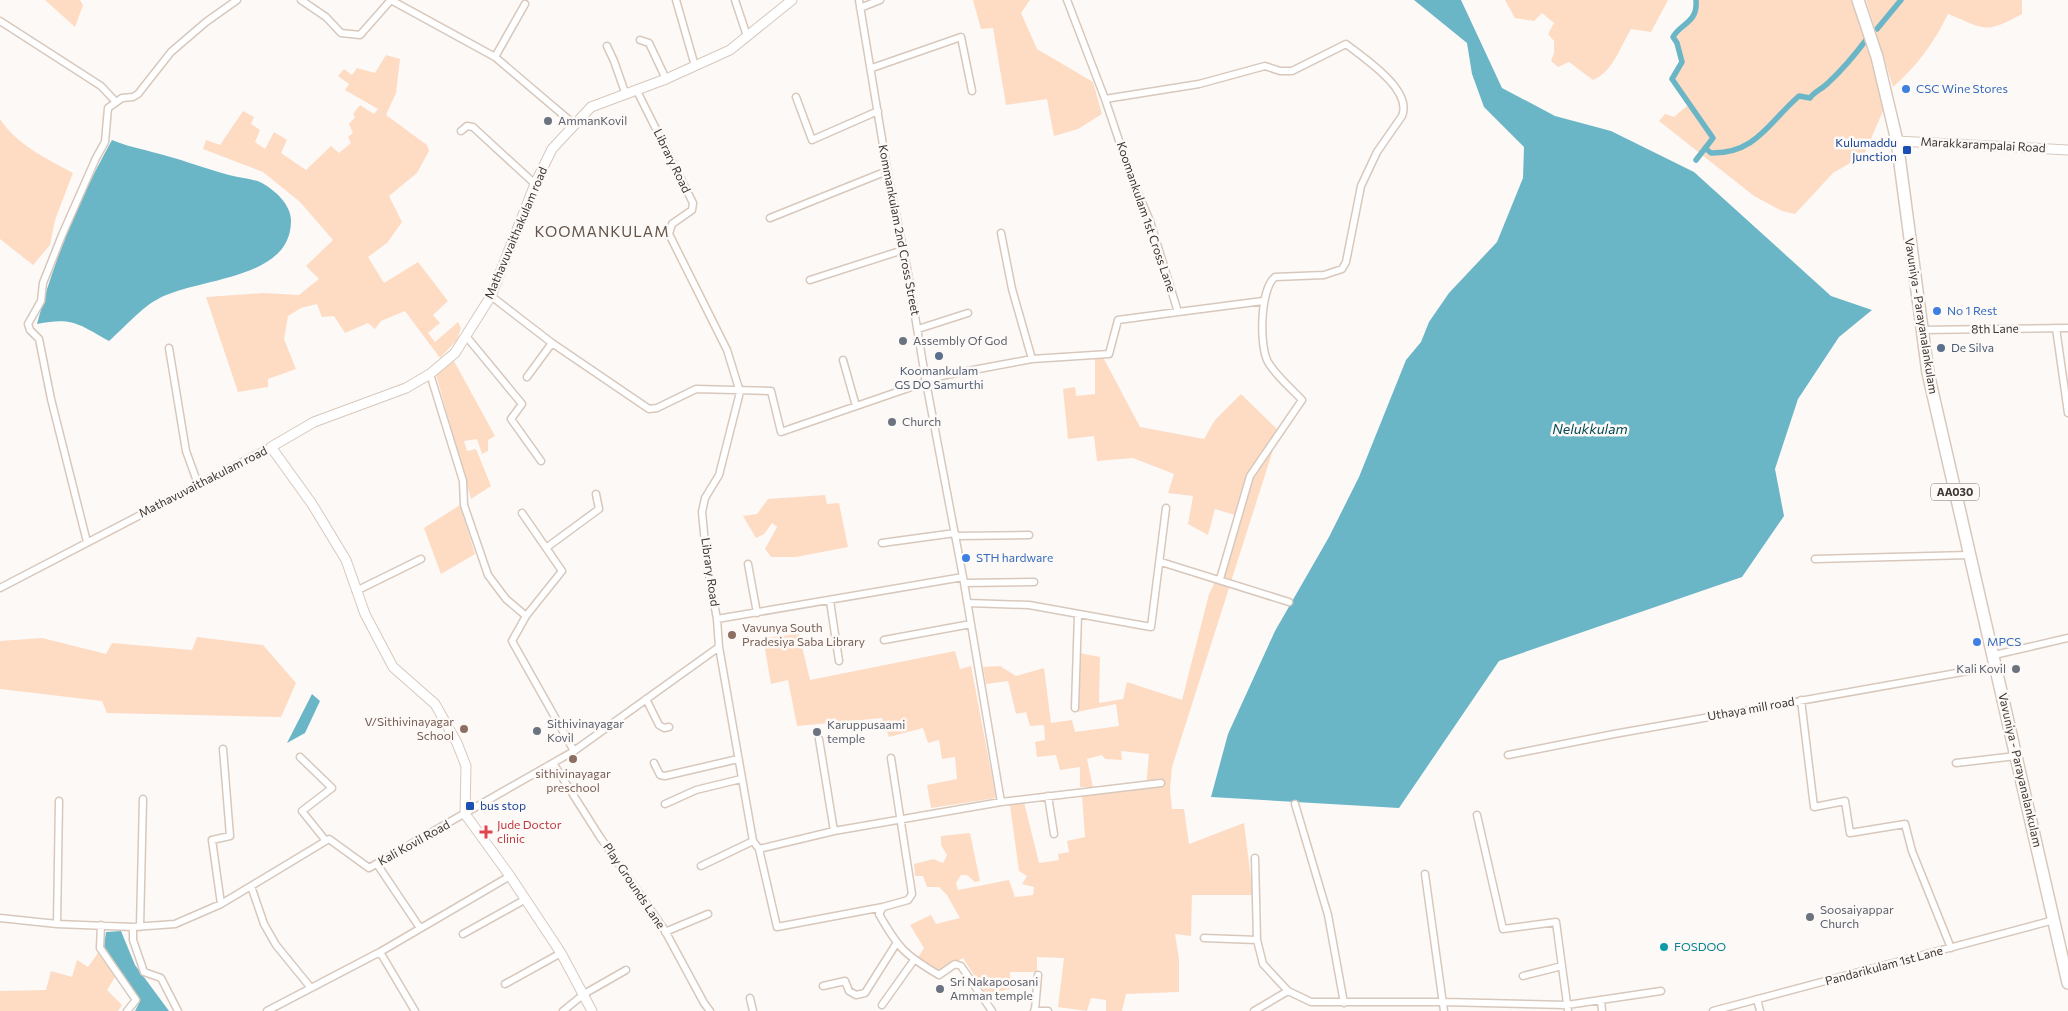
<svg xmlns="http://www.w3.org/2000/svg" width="2068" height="1011" font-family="Commissioner,sans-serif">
<rect width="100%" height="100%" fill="#fcf9f7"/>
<!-- green -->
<path fill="#fedcc4" d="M45,0H80L83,5L75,27Z
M973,0H1030L1021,13L1037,49L1093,82L1102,114L1078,129L1054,136L1047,99L1006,105L993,28L981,29Z
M1505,0H1668L1651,32L1631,29C1620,47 1613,72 1593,80L1569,62L1558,67L1551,61L1554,53V41L1548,34L1554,23L1542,13L1534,21L1515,18Z
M1698,0H1852L1886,104L1864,155L1833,173L1795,214L1782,211L1754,196L1659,121L1665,114L1674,117L1688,105L1674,79L1683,62L1676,37L1694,19Z
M1866,0H2022V14C1983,35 1986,29 1948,14C1934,43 1917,66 1893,87Z
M386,55L400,59L396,93L386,115L427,145L429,151L417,173L389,196L402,222L387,243L368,257L384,283L418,262L448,301L433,315L440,323L428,333L435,342L458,322L461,328L457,340L440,358L405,311L381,321L375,329L368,323L345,333L334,316L322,317L317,304L301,308L288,316L284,339L296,369L268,379V387L238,392L206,297L263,293L299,295L319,279L306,266L333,240L300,202L263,172L203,149L206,140L220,145L243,111L254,117L251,124L260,130L255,142L265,149L274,132L287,140L281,153L306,170L331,146L339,153L351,143L348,137L353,133L349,124L355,117L353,114L360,105L374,114L378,109L345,90L349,84L338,76L344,69L352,75L357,68L375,73Z
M0,119C17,145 47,159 73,173L55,220L50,245L33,265L0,239Z
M1095,359H1104L1140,427L1204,439L1215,420L1241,394L1279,431L1172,767L1170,789L1172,809H1184L1189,844L1244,823L1253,895H1192L1191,936L1175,934L1179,959V992L1126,994L1122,1011H1106V1000L1091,998L1087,1011L1058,1007L1064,958L1037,957V972H1010V989L986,994L963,958L940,972L917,959L924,948L910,925L931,915L936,924L960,918L947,895L939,887H927L923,876H915L914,864L933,859L943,863L947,855L941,845V836L970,833L980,881L975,882L967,875H961L956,883L958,890L1009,880L1015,897L1033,895L1034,887L1022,884L1027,876L1019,871L1010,805L1024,802L1039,863L1059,860L1058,854L1069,852L1067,841L1085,837L1082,796L1146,787L1149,754L1121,751L1122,760L1105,759L1102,755L1087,759L1093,787H1080V767L1060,770L1056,755L1037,757L1035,742L1045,740L1044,725L1030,726L1026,712L1016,714L1008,681L986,684L983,667L1000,666L1016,676L1044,668L1051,723L1072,720L1075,732L1119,726L1116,704L1077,712L1079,653L1100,657L1099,703L1123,699L1127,682L1182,700L1209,594L1234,544L1255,463L1245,480L1235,515L1215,509L1208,535L1188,524L1193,496L1168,493L1174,474L1133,458L1097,461L1094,436L1068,439L1063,389L1075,387L1076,396L1095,394Z
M454,361L495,436L488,440V451L482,454L477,439L464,441L467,451L476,449L491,486L471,499L436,375Z
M825,495L827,504L839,503L848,547L796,557H771L765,549L777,527L772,523L764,534L756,538L743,516L757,514L768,499Z
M460,505L475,554L441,574L424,528Z
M799,634L810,680L955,651L960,669L971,666L996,798L931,808L927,785L957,779L955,757L942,759L939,740L928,743L923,728L889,737L882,718L797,726L788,680L771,684L763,638Z
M197,637L263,645L296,683L281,717L107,713L102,701L0,689V641L42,638L106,654L112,643L192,650Z
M98,953L115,977L107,990L122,1005L118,1011H0V991L46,990L51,971L72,977L77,960L88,967Z"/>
<!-- water -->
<path fill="#6ab6c7" d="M1414,0H1461L1502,88L1555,116L1611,131L1694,172L1831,296L1872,310L1839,337L1798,399L1775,469L1784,516L1742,577L1499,661L1399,808L1211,797L1228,734L1275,631L1329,537L1359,477L1406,360L1421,342L1429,322L1449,293L1497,242L1523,178L1524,147L1484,107L1472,74L1467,43Z
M112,140C126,146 138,148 152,152C178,158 203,168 229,175C239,178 252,178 262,183C275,190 291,205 291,220C292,281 197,277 158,299C142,307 123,329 109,341C78,324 73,317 37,324C54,259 79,199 112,140Z
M312,694L320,701L305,733L287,743Z
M121,931L135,965L169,1011H135L140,1001L104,946L106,932Z"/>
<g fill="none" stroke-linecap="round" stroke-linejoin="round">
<!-- canal -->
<path stroke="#6ab6c7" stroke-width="5.5" d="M1877,29L1901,0
M1705,148L1711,153C1756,154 1769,122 1799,96L1810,98C1814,92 1822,89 1828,83C1842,70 1854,56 1866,40
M1696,160L1713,138L1672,79L1682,62L1677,43L1673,37C1681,23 1698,23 1696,0"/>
<!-- street casing -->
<g stroke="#d8c8bc" stroke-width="9">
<path id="street" d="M301,0L326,17L341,33L360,35L390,1
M391,0L495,57L575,125
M676,0L695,66
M735,0L747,36
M859,0L888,175L907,268L926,382L963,577L1001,802
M860,8L880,0
M0,21L101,86L116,102
M640,40L649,43L666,79
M607,46L614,61L626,95
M495,57L525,4
M872,68L961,37L972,91
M637,91L693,203L692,210L672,224L669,234L727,350L740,392L719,475L705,498L702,512L707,564L717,619L719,647L753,841L759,849L777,927L883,907
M796,97L812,140L878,111
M1105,99L1199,84L1265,66L1280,71H1292L1346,44C1364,58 1413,90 1402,116L1377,152L1361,186L1346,262L1342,269L1324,275L1275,277C1260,289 1259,346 1268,362C1276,376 1291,388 1302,400L1250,476L1220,579
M461,131L467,126L473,127L535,184
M770,218L887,171
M1001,233L1012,289L1032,359
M810,280L903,250
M491,296L552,343L649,409L657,408L696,389L771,391L781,432L926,382
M1178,312L1263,301
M2056,328L2068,413
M918,329L968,313
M1921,330L2068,328
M466,336L522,404L511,419L541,461
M169,348L186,451L198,484
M843,360L856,406
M430,374L463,481L464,505L488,575L506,599L526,616L512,641L574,751
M527,377L552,343
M925,379L1032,359L1109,354L1118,320L1178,312L1150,221L1133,182L1105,99L1067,0
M522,513L562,571L526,616
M955,536L1029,535
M87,542L51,399L39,339L30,330L28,324L41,301L43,283L62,235L96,158L105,142L108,108L122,98L133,97L138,94L171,52L206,22L237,0
M882,543L955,533
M546,548L599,509L596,494
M1815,559L1969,555
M1161,562L1289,602
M748,564L757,613
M964,583L1034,582
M0,588L271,447
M356,591L421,559
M830,601L839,661
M968,603L1029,605L1151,627L1166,508
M717,619L963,577
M884,640L971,624
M1994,655L2068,638
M646,699L659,725L664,728L669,727
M1801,700L1814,807L1845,801L1850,833L1905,824L1912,851L1951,948
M1075,708L1078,614
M819,739L834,831
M1508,755L1614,734L1996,666
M300,757L332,788L302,811L326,841
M891,758L912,894L908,900L883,907L879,914C898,948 905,955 939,975L955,964L961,966L992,1011
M553,763L600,837L664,929L704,1003L710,1011
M654,763L660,775L665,776L738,759
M1956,763L2016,756
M1048,796L1054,834
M665,804L696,790L741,779
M1295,804L1328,915L1344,1003
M1477,815L1503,929L1556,922L1568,1011
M759,849L834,831L1001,802L1161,783
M1255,858L1257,940L1263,964L1288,991L1311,1002H1444L1567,1005L1661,991
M377,864L420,928
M701,866L753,841
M1425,874L1444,1011
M251,886L264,924L276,945L311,988
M221,904L212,840L230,836L223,749
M0,918L57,924L133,927L175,924L221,904L329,839L369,868L574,751L719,647
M57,924L59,801
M101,925L100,948L136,1000L127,1011
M133,927V940L144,972L161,978L178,1011
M140,927L143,799
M665,932L708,914
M463,934L526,899
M1204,938L1257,940
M380,952L415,1011
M1523,976L1562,966
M505,984L561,953
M823,986L845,981L849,991L856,995L865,993L896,944
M750,998L753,1011
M1757,999L1760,1011
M1601,1000L1602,1011
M882,1005L914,960
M1035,1010L1038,975
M267,1011L380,952L510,876
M563,1011L584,994L626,970
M1034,1011H1048
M1254,1011L1288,991
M1713,1011L2054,920"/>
</g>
<!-- secondary casing -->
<g stroke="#d8c8bc" stroke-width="11">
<path id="secondary" d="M1897,141L2068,150
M592,1011L561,953L510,876L465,814L466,766L457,743L435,704L393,667L365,614L346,560L312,504L271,447L314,422L406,388L430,374L455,353L491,296L535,184L552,149L591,107L666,79L730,50L792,0"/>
</g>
<!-- highway casing -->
<g stroke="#d8c8bc" stroke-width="14">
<path id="highway" d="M1858,0L1877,57L1897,141L1928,373L2068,983"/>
</g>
<!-- street -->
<use href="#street" stroke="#fff" stroke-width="6"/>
<!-- secondary -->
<use href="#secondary" stroke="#fff" stroke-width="9"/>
<!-- highway -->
<use href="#highway" stroke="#fff" stroke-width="11"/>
</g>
<!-- markers -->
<g fill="#3f7fe0" stroke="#fcf9f7" stroke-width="2">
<circle cx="1906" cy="89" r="5"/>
<circle cx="1937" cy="311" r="5"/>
<circle cx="966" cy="558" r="5"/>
<circle cx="1977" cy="642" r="5"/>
</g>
<g fill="#6b7280" stroke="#fcf9f7" stroke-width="2">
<circle cx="548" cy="121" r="5"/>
<circle cx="903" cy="341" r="5"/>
<circle cx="892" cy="422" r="5"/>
<circle cx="2016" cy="669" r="5"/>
<circle cx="537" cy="731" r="5"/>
<circle cx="817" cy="732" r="5"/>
<circle cx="1810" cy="917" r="5"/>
<circle cx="940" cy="989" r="5"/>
</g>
<g fill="#1a4fb4" stroke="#fcf9f7" stroke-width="2">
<rect x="1902" y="145" width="10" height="10" rx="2.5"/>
<rect x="465" y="801" width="10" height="10" rx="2.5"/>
</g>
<g fill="#5c6f8a" stroke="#fcf9f7" stroke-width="2">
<circle cx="1941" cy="348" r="5"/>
<circle cx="939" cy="356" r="5"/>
</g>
<g fill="#8d6e63" stroke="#fcf9f7" stroke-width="2">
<circle cx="732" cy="635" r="5"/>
<circle cx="464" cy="729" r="5"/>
<circle cx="573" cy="759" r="5"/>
</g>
<path fill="#e0444e" stroke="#fcf9f7" stroke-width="2" d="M483.5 824.5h5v5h5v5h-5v5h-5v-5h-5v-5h5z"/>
<circle fill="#0f9aa8" stroke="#fcf9f7" stroke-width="2" cx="1664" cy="947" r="5"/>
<g text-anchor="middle" stroke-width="5" stroke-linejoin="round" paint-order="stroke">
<!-- shield labels -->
<rect fill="#fcf9f7" stroke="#76706d" stroke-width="1" x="1931" y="483.5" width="48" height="17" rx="4"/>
<g font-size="11" font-weight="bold" fill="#3d3632">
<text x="1955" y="496">AA030</text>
</g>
<!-- shop labels -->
<g font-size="12" fill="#366cbe" stroke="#fcf9f7" text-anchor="start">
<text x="1916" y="93">CSC Wine Stores</text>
<text x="1947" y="315">No 1 Rest</text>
<text x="976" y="562">STH hardware</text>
<text x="1987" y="646">MPCS</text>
</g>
<!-- worship labels -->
<g font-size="12" fill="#5b616d" stroke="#fcf9f7" text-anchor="start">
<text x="558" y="125">AmmanKovil</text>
<text x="913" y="345">Assembly Of God</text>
<text x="902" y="426">Church</text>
<text x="2006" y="673" text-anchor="end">Kali Kovil</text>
<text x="547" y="728">Sithivinayagar<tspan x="547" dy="14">Kovil</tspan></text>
<text x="827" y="729">Karuppusaami<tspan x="827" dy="14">temple</tspan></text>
<text x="1820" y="914">Soosaiyappar<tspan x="1820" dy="14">Church</tspan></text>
<text x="950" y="986">Sri Nakapoosani<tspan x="950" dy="14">Amman temple</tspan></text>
</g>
<!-- transit labels -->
<g font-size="12" fill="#164399" stroke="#fcf9f7" text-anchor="end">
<text x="1897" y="147">Kulumaddu<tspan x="1897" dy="14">Junction</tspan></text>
<text x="480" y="810" text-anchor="start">bus stop</text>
</g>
<!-- street labels -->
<g font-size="12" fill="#3d3632" stroke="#fcf9f7">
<text transform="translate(1983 145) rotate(3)" y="4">Marakkarampalai Road</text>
<text transform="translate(672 161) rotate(64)" y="4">Library Road</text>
<text transform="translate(1146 217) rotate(71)" y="4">Koomankulam 1st Cross Lane</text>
<text transform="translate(899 230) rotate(79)" y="4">Kommankulam 2nd Cross Street</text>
<text transform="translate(516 233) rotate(-67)" y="4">Mathavuvaithakulam road</text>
<text transform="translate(1921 316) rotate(81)" y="4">Vavuniya - Parayanalankulam</text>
<text transform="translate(1995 329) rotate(-1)" y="4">8th Lane</text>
<text transform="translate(203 482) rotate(-27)" y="4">Mathavuvaithakulam road</text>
<text transform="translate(710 572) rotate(82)" y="4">Library Road</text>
<text transform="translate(1751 709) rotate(-10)" y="4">Uthaya mill road</text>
<text transform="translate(2020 770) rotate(77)" y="4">Vavuniya - Parayanalankulam</text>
<text transform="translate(414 843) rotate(-29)" y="4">Kali Kovil Road</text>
<text transform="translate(634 886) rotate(56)" y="4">Play Grounds Lane</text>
<text transform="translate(1884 966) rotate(-15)" y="4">Pandarikulam 1st Lane</text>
</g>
<!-- service labels -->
<g font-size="12" fill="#4e5e75" stroke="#fcf9f7" text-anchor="start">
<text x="1951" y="352">De Silva</text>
<text x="939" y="375" text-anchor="middle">Koomankulam<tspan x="939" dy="14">GS DO Samurthi</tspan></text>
</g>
<!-- education labels -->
<g font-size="12" fill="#785e54" stroke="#fcf9f7" text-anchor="start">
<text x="742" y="632">Vavunya South<tspan x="742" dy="14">Pradesiya Saba Library</tspan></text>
<text x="454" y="726" text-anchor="end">V/Sithivinayagar<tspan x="454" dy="14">School</tspan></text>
<text x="573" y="778" text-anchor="middle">sithivinayagar<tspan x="573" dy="14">preschool</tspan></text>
</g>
<!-- health labels -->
<g font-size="12" fill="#be3a42" stroke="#fcf9f7" text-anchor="start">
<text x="497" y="829">Jude Doctor<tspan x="497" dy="14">clinic</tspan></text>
</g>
<!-- culture labels -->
<g font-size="12" fill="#0d838f" stroke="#fcf9f7" text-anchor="start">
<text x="1674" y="951">FOSDOO</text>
</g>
<!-- water labels -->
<g font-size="14" font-style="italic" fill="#024a56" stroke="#fcf9f7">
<text x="1590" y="434">Nelukkulam</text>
</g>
<!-- quarter labels -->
<g font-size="15" letter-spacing="1" fill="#63554b" stroke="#fcf9f7">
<text x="602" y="237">KOOMANKULAM</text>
</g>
</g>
</svg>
